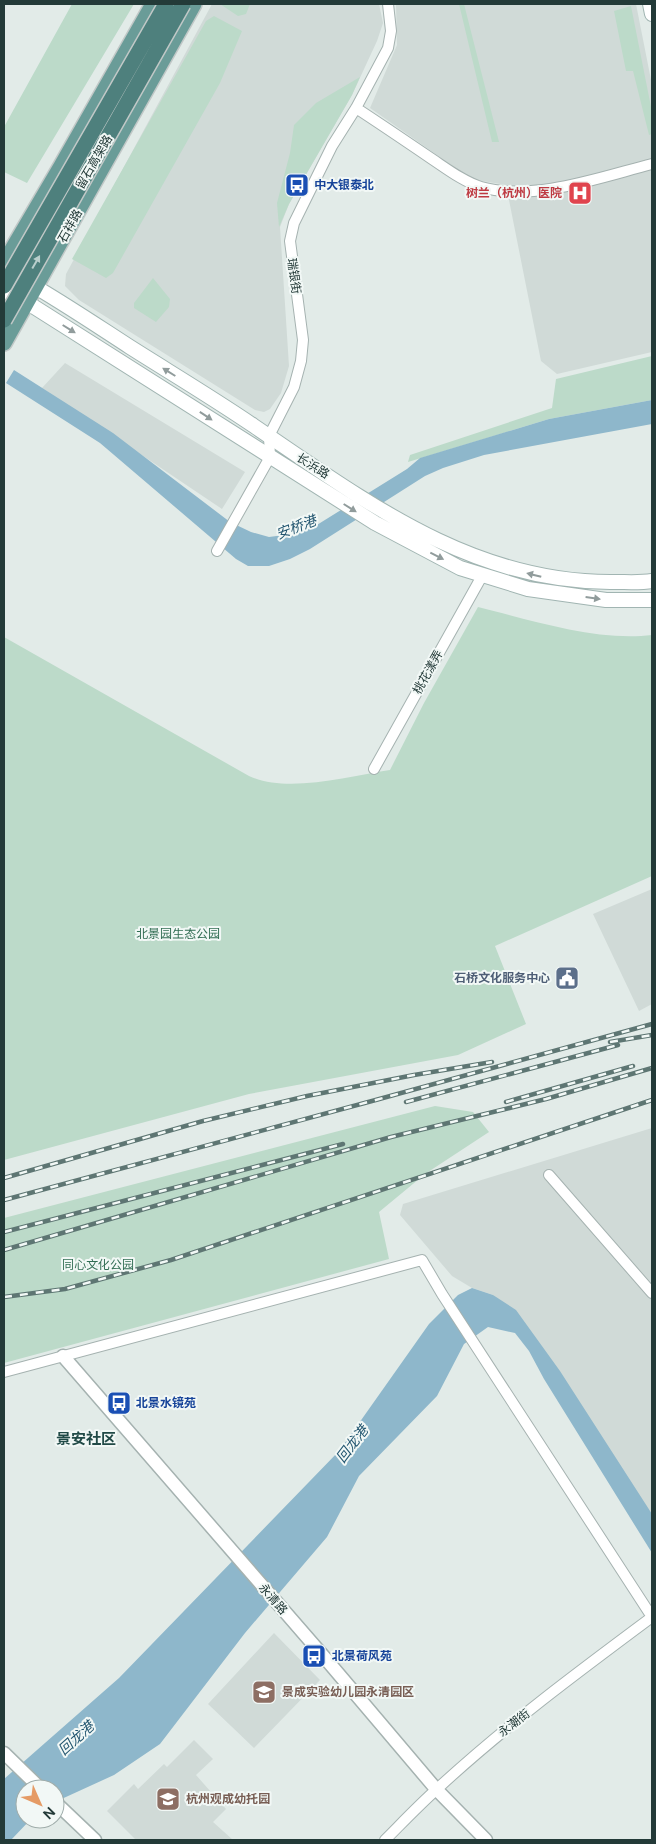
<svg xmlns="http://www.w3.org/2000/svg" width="656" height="1844" font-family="'DM Sans','Noto Sans SC',sans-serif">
<rect width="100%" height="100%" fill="#e2ebe8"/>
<!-- built -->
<path fill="#d0dad7" d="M212,4H379L383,23L377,41L352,95L289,204L280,227L289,366L281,393L270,409L264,412L255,410L79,300L65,286L66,274Z
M396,4H636L652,85V352L557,374L541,361L506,185L471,179L370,108L397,45Z
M65,363L245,472L222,509L42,388Z
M652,889V1004L639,1011L593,914Z
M652,1128V1514L493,1295L472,1288L452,1276L400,1215L403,1204Z
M274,1633L320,1680L254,1748L208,1704Z
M194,1740L213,1759L196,1775L226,1809L213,1822L233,1840H136L107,1811L134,1784L138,1789L164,1764L167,1767Z"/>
<!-- green -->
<path fill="#bcdac9" d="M72,4H134L27,183L4,172V127Z
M220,4H250L246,14L238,16Z
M459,4H464L499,142H492Z
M631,6L652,112V134L649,135L633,71H626L614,11Z
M214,16L242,31L220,83L113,273L106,278L72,259L206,21Z
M360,77L352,95L289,204L279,227L277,203L290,153L294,125L316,103Z
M153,278L170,299L169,307L156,322L134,308V303Z
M652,356V400L549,419L408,462L410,455L552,408L556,379Z
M478,607C531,620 598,642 652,635V876L495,946L526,1024L458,1055L249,1094L4,1160V637L249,776C288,794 348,776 390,770L424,703Z
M435,1106L473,1112L489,1132L425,1174L379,1212L389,1259L4,1363V1218Z"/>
<!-- water -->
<path fill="#8eb7cb" d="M14,370L113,433L230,522L251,532L269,537L292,534L312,528L407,469L420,458L549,419L652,400V424L484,455L443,468L425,476L310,549L290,559L269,566H248L236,559L100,443L6,383Z
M472,1288L493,1295L516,1310L560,1371L652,1514V1553L544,1379L529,1351L515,1333L488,1327L464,1344L437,1396L359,1476L327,1537L245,1633L160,1744L114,1775L55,1802V1789H25V1819H31L11,1840H4V1779L119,1678L340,1450L429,1324L458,1295Z"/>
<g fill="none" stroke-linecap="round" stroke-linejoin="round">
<!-- minor casing -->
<g stroke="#a5b2b0" stroke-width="12">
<path id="minor" d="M356,108C382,125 407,142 432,159C447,169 464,182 481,187C533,202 601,177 652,164
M217,551L270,457L269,436L294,387L301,361L303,340L290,241L294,223L332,146L356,108L388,48L391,31L388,4
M374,769L482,576
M549,1175L652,1293
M4,1372L422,1260L442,1294L652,1617C578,1672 504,1727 437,1789C419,1805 402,1823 385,1840"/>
</g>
<!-- tertiary casing -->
<g stroke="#a5b2b0" stroke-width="15">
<path id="tertiary" d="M63,1356L325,1658L436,1789L486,1840
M4,1753L41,1789
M55,1802L95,1840"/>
</g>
<!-- secondary casing -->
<g stroke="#a1b5b2" stroke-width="16">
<path id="secondary" d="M650,4L652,14
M27,282C62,302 96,325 130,347C171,373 213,398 254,426C365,501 473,584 615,582C627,582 640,583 652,581
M4,290L28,303L375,523L460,568L528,589L606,600H652"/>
</g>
<!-- primary casing -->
<g stroke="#c1c8c7" stroke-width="18">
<path id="primary" d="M4,263L61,166L153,4
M4,343L194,4"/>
</g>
<!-- minor -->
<use href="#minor" stroke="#fff" stroke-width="10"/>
<!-- tertiary -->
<use href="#tertiary" stroke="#fff" stroke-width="12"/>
<!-- secondary -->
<use href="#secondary" stroke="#fff" stroke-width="14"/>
<!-- primary -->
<use href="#primary" stroke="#6a9c98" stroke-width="15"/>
<!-- rail casing -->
<g stroke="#5e7673" stroke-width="4.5">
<path id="rail" d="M610,1042L652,1035
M406,1102L618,1045
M506,1102L633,1066
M4,1178L203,1121L307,1096L414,1075L492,1062
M4,1200L372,1101L652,1024
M4,1232L343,1144
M4,1250L391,1137L546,1099L652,1068
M4,1297L65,1289L171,1260L652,1100"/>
</g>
<!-- rail -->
<use href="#rail" stroke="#f2f8f6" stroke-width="2.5" stroke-dasharray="8" stroke-linecap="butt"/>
<!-- trunk-bridge casing -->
<g stroke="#c1c8c7" stroke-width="18" stroke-linecap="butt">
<path id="trunk-bridge" d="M4,286L166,4
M4,320L183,4"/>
</g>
<!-- trunk-bridge -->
<use href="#trunk-bridge" stroke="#4e807d" stroke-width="15"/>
</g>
<!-- one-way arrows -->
<defs><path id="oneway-solid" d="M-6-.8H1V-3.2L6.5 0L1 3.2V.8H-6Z" transform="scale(1.25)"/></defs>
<use fill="#b9cecc" href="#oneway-solid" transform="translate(36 262) rotate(-60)"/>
<g fill="#919c9c">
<use href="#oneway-solid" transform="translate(69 329) rotate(32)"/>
<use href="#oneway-solid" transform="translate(169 372) rotate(-148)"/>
<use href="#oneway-solid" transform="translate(206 416) rotate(34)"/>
<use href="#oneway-solid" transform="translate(350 508) rotate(32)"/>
<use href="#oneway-solid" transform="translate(437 556) rotate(27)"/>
<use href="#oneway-solid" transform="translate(534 575) rotate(-166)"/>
<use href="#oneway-solid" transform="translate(593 598) rotate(8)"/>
</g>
<!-- icons -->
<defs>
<g id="bus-square" transform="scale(1.25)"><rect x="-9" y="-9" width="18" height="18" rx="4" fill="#1a4fb4" stroke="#f2f8f6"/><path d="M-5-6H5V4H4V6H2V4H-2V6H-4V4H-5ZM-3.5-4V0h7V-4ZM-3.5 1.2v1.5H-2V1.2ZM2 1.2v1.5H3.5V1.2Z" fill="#fff"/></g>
<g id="hospital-square" transform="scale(1.25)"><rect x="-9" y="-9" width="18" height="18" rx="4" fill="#e0444e" stroke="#f2f8f6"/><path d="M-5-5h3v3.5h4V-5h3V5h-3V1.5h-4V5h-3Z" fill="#fff"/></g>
<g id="civic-square" transform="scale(1.25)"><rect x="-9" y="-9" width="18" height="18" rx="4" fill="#5c6f8a" stroke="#f2f8f6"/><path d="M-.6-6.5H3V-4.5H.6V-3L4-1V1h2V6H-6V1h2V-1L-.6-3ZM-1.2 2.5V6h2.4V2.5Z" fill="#fff"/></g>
<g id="school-square" transform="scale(1.25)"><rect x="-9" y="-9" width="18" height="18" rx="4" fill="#8d6e63" stroke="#f2f8f6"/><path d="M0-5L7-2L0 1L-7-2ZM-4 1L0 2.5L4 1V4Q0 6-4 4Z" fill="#fff"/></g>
</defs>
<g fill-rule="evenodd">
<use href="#bus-square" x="297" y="185"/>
<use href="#hospital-square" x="580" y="193"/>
<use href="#civic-square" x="567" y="978"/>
<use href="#bus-square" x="119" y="1403"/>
<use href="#bus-square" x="314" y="1656"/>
<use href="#school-square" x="264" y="1692"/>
<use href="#school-square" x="168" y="1799"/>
</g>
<g text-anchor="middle" stroke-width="4" stroke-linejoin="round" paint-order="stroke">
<!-- street labels -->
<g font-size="12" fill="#233a38" stroke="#f2f8f6">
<text transform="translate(94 162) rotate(-60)" y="4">留石高架路</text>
<text transform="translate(70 226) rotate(-61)" y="4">石祥路</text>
<text transform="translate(294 276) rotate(82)" y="4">瑞银街</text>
<text transform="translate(313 466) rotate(32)" y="4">长浜路</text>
<text transform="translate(428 672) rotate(-61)" y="4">桃花漾弄</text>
<text transform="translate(273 1599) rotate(49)" y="4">永清路</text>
<text transform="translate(514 1723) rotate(-38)" y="4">永潮街</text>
</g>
<!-- transit labels -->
<g font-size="12" font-weight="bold" fill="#164399" stroke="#f2f8f6" text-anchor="start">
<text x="314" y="189">中大银泰北</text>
<text x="136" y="1407">北景水镜苑</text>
<text x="332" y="1660">北景荷风苑</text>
</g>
<!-- health labels -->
<g font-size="12" font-weight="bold" fill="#be3a42" stroke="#f2f8f6" text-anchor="end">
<text x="562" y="197">树兰（杭州）医院</text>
</g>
<!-- park labels -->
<g font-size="12" fill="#316d53" stroke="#f2f8f6">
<text x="178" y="938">北景园生态公园</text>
<text x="98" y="1269">同心文化公园</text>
</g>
<!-- service labels -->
<g font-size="12" font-weight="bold" fill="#4e5e75" stroke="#f2f8f6" text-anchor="end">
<text x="550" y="982">石桥文化服务中心</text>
</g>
<!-- education labels -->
<g font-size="12" font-weight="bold" fill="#785e54" stroke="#f2f8f6" text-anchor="start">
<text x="282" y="1696">景成实验幼儿园永清园区</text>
<text x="186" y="1803">杭州观成幼托园</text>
</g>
<!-- water labels -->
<g font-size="14" font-style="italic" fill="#235670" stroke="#f2f8f6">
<text transform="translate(296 527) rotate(-21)" y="5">安桥港</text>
<text transform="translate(352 1444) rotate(-53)" y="5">回龙港</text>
<text transform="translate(76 1738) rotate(-42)" y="5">回龙港</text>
</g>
<!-- quarter labels -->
<g font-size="15" font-weight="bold" fill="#214a47" stroke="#f2f8f6">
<text x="86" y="1444">景安社区</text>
</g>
</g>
<!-- border -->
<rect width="656" height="1844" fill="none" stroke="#233a38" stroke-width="10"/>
<!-- north arrow -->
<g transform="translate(40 1804) rotate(135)"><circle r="24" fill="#f2f8f6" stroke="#9facaa"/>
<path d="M0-4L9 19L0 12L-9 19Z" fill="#e59b65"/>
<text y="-8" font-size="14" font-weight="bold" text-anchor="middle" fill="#233a38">N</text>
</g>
</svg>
